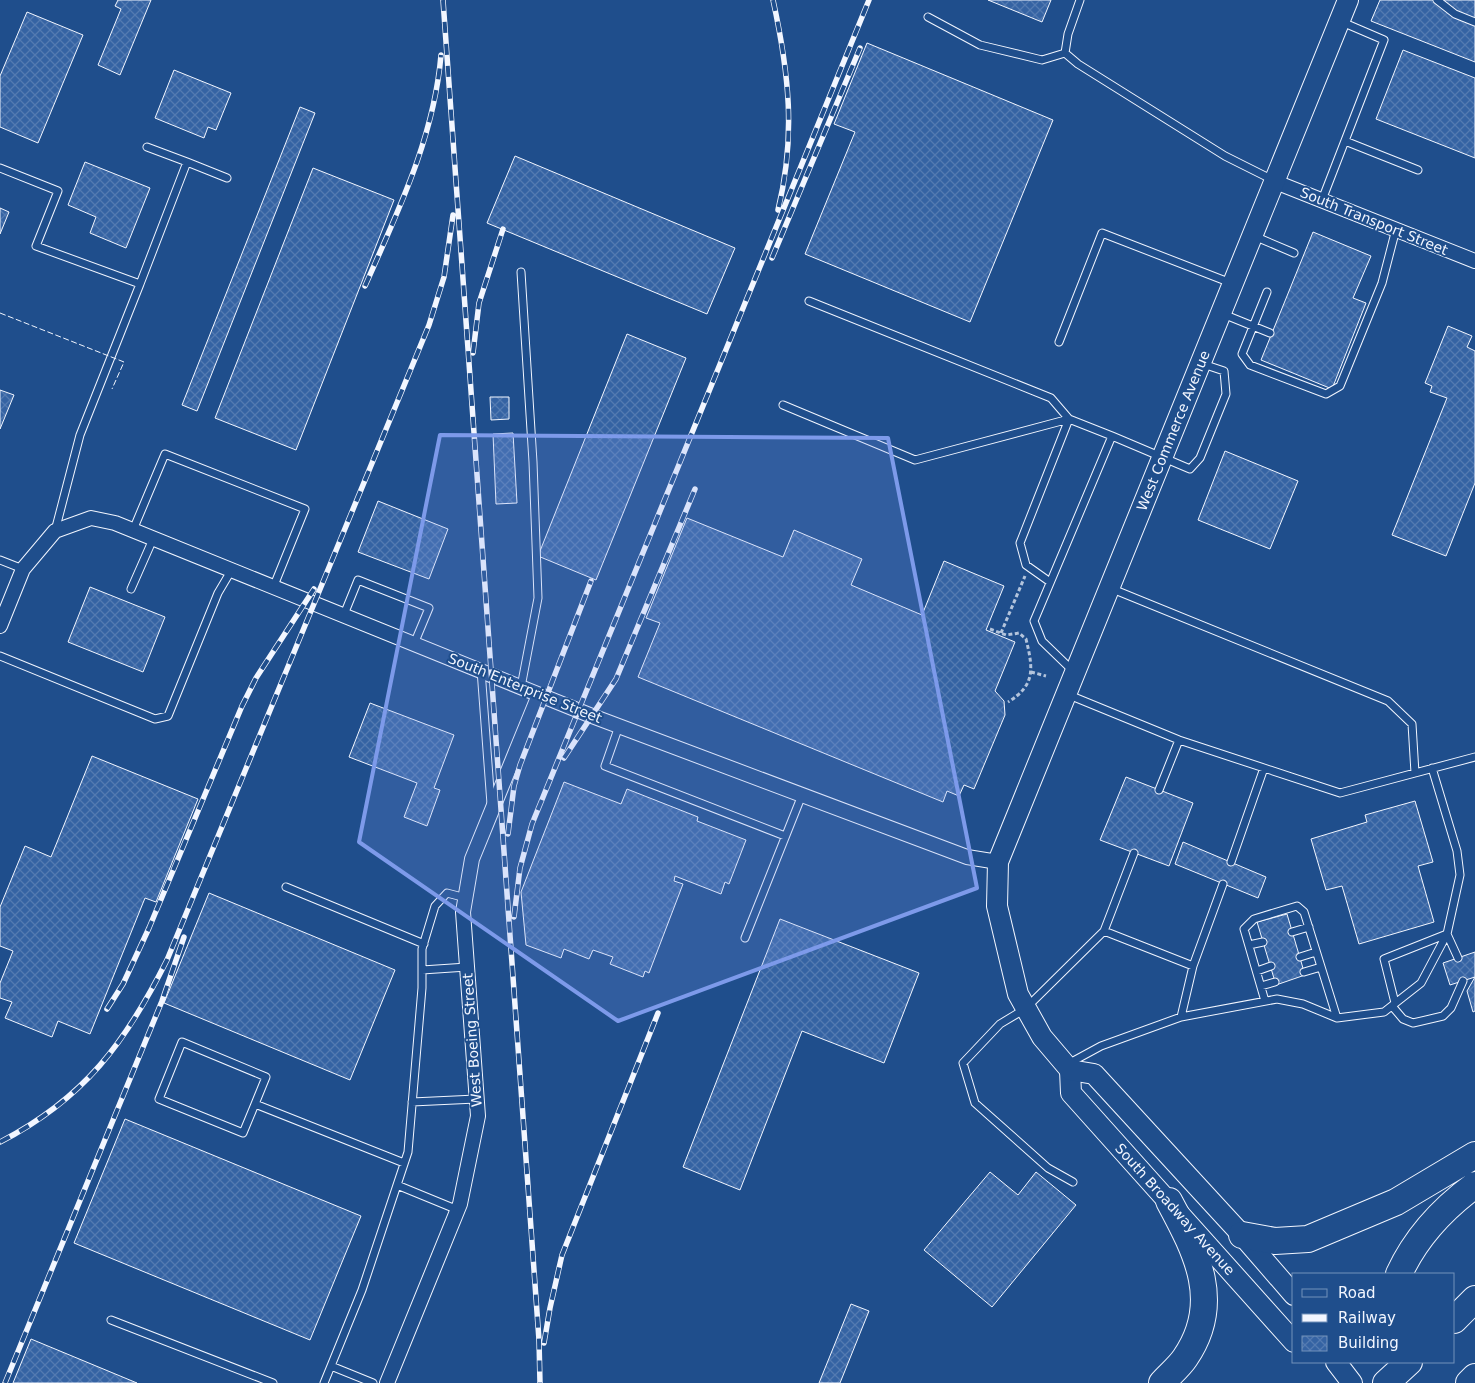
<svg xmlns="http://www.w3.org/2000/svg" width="1475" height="1383" font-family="'DejaVu Sans',sans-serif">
<defs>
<pattern id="building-cross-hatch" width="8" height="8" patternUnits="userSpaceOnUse" patternTransform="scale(1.25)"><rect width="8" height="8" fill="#3563a3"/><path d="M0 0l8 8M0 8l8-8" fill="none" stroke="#537ab1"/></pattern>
</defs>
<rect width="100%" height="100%" fill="#1f4e8c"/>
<!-- building -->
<path fill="url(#building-cross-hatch)" stroke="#f2f6ff" d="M118,0H151L120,75L98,65L121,9L115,6Z
M988,0H1051L1042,22Z
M1380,0H1475V62L1371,21Z
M27,12L83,35L38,143L0,127V76Z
M867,43L1053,120L970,322L805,254L855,132L834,124Z
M1403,50L1475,78V158L1376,119Z
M174,70L231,93L216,130L208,127L204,138L155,118Z
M300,107L315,113L197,411L182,405Z
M515,156L735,248L707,314L487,223Z
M85,162L150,188L126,248L90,233L96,217L68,205Z
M313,168L394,200L296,450L215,418Z
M0,208L9,212L0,234Z
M1313,232L1371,256L1353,298L1366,303L1332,389L1261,360Z
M1448,326L1472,336L1467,347L1475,351V483L1446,556L1392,535L1447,398L1430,392L1432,386L1425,383Z
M627,334L686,358L596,580L538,556Z
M0,390L14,395L0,429Z
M490,397H509V419L491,420Z
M513,433L517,503L496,504L493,434Z
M1225,451L1298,481L1270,549L1198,520Z
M378,501L448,529L429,579L358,552Z
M687,518L783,557L794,530L862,559L851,585L922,615L944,561L1004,586L986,630L1015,642L995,691L1004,701L1005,715L974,789L964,785L959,796L947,791L943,802L638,677L660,623L646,618Z
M90,587L165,617L143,672L68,642Z
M370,703L454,735L434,788L440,790L427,826L404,817L417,783L349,757Z
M92,756L198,799L156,902L145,898L90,1034L58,1021L52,1037L5,1018L12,1002L0,998V983L13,951L0,946V907L25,846L51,857Z
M1126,777L1193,803L1169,866L1100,840Z
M564,782L621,804L627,789L698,817L697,821L746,840L729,884L725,882L721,894L675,876L674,881L683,884L649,973L645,971L643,977L610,964L613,957L593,950L589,959L564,949L561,958L526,945L521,892Z
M1415,801L1433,862L1418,866L1434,922L1359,944L1342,886L1326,890L1311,839L1367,822L1365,815Z
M1183,842L1266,877L1258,898L1175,864Z
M209,893L395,970L350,1080L164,1003Z
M1287,914L1305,975L1276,985L1257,922Z
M780,919L919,973L884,1063L802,1031L740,1190L683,1167Z
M1475,952V977L1450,985L1443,963Z
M1475,977V1011L1473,1012L1467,991Z
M125,1119L361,1216L310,1340L74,1243Z
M990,1172L1018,1195L1036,1172L1076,1205L992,1307L924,1250Z
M851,1304L869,1311L840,1383H819Z
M31,1339L137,1383H13Z"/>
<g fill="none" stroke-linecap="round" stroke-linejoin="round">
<!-- lane casing -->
<g stroke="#f2f6ff" stroke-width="9">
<path id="lane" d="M1080,0L1068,34L1065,53L1078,64L1225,156L1273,180
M1437,0L1455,14L1475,22
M928,17L980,45L1042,60L1065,53
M1345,141L1418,170
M147,147L187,162
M0,168L58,191L36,246L140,284L80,435L55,531
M1322,200L1384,40L1342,22
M1254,236L1294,253
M521,272L533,462L538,598L521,687
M140,284L187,162L227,178
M1267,292L1242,354L1250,365L1326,394L1340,386L1382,283L1396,229
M809,301L1051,398L1069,419L1112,436
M1223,314L1270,333
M1059,342L1102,233L1231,283
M783,405L915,460L1069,419
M133,530L165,454L305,509L273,588
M0,560L23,569
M1050,582L1026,565L1020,543L1069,419
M1110,588L1388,701L1412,724L1415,773
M131,589L153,539
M343,617L358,580L429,608L414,644
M0,656L155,719L168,716L218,593L231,571
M481,670L491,804
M1073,671L1042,641L1034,621L1112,436L1190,469L1200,458L1226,394L1224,371L1203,364
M1069,695L1179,740L1340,793L1475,757
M619,726L605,766L785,836
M1159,790L1179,740
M1231,862L1264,768
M286,887L424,944
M1104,931L1134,853
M1292,932L1309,927
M1447,934L1458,958
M745,938L802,795
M1249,945L1263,942
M1300,957L1316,952
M422,970L467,967
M1257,971L1271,966
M1304,972L1321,967
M1261,986L1275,982
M1265,1001L1244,929L1254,919L1297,906L1304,912L1337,1018
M1395,1003L1384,959L1447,934
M1392,1006L1403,1019L1413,1023L1443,1016L1451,1008L1463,981
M1181,1017L1193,966L1223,884
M1066,1065L1101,1046L1181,1017L1277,999L1303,1004L1337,1018L1384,1012L1421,983L1447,934L1460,875L1457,851L1432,768
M412,1102L476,1099
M255,1104L243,1133L159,1099L182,1042L266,1077L255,1104L404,1163
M1073,1182L1048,1168L975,1103L963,1063L1000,1024L1025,1009L1104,931L1193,966
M397,1185L458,1210
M111,1320L273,1383
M331,1366L373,1383
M324,1383L362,1290L408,1152L422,988V949L435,906L447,893L466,898"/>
</g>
<!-- street casing -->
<g stroke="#f2f6ff" stroke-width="16">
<path id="street" d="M1273,181L1475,261
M0,626L23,569L55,531L91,518L115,523L592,716L967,857L998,862
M387,1383L460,1204L478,1116L463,912L472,859L539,695"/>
</g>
<!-- secondary casing -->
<g stroke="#f2f6ff" stroke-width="22">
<g id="secondary">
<path id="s1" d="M1070,1070L1071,1093L1294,1342"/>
<path id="s2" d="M1294,1295L1242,1235L1094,1074L1070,1070L1042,1037L1018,994L997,906L998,862L1348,0"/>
<path d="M1336,1362L1352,1383"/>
</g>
</g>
<!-- highway casing -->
<g stroke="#f2f6ff" stroke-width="28">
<path id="highway" d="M1242,1235L1275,1241L1308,1239L1396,1202L1475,1155
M1399,1274C1416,1237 1442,1209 1475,1185
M1454,1320L1475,1299
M1162,1383C1169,1375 1179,1367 1185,1358C1223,1303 1197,1253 1169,1201
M1386,1383L1409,1362
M1469,1383L1475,1377"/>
</g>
<!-- path -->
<path stroke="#b3c4dc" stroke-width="3" stroke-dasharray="4 2.5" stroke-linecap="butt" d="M990,629L1006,635L1019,633L1026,639C1033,668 1036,685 1008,702
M1001,633L1025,576
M1031,672L1046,676"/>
<!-- lane -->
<use href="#lane" stroke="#1f4e8c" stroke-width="7"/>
<!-- street -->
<use href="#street" stroke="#1f4e8c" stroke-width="14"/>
<!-- secondary -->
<use href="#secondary" stroke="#1f4e8c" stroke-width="20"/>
<!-- highway -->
<use href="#highway" stroke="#1f4e8c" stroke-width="26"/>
<!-- rail casing -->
<g stroke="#f2f6ff" stroke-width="5.5">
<path id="rail" d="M443,0L539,1340L540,1383
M773,0C789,73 796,136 778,210
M772,258L860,48
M365,286C398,211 434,138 441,55
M473,353L479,303L503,229
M564,758L616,679L695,489
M508,834L514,786L520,765L591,581
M514,917L520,868L532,824L869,0
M107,1009L123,984L149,928L242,706L256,678L314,589
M0,1142C84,1099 126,1042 167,960L429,325L444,277L453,215
M544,1343L550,1308L562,1255L658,1013
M5,1383L162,1001L184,937"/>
</g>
<!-- rail -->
<use href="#rail" stroke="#1f4e8c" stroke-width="4" stroke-dasharray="11" stroke-linecap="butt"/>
<!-- fence -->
<path stroke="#f2f6ff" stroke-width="1" stroke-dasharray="6 2.5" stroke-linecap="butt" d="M0,313L124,362L112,389"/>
</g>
<!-- marked area -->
<path fill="#7d9aea" fill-opacity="0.2" stroke="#7d9aea" stroke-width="4" stroke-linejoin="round" d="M440,435L888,438L977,888L618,1021L359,842Z"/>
<g text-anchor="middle" stroke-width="4" stroke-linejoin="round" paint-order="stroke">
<!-- street labels -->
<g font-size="14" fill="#f2f6ff" stroke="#1f4e8c">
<text transform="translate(1374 221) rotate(22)" y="5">South Transport Street</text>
<text dy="5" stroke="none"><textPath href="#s2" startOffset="1015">West Commerce Avenue</textPath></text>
<text transform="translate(525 688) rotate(22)" y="5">South Enterprise Street</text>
<text transform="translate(472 1040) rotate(-94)" y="5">West Boeing Street</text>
<text dy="5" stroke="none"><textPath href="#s1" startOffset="179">South Broadway Avenue</textPath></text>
</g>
</g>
<!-- legend -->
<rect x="1292" y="1273" width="162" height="90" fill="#1f4e8c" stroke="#7391ba"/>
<rect x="1302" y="1289" width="25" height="8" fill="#1f4e8c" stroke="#7391ba"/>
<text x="1338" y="1298" font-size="15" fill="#f2f6ff">Road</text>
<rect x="1302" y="1314" width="25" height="8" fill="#f2f6ff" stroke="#7391ba"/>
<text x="1338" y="1323" font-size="15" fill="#f2f6ff">Railway</text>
<rect x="1302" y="1336" width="25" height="15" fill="url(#building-cross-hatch)" stroke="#7391ba"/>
<text x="1338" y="1348" font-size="15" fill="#f2f6ff">Building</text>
</svg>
